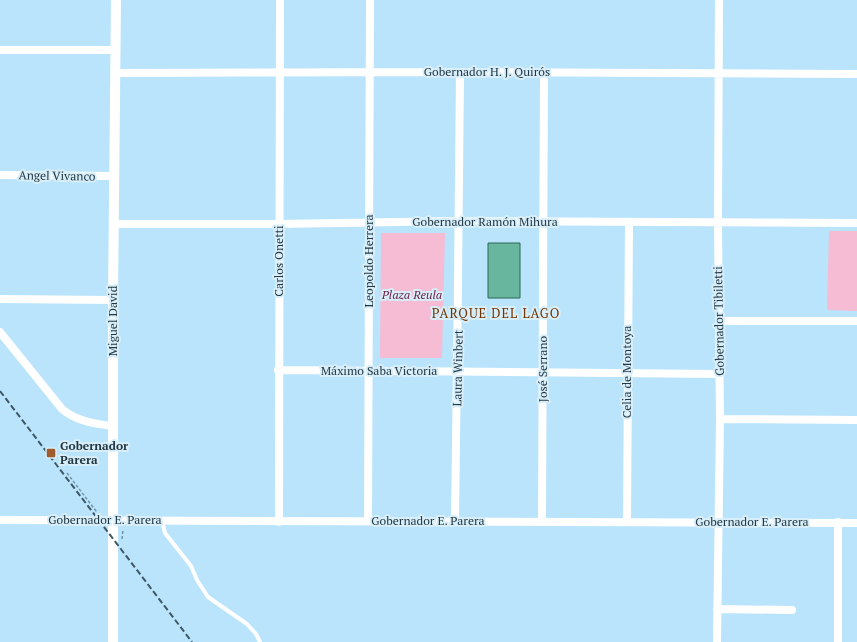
<svg xmlns="http://www.w3.org/2000/svg" width="857" height="642" font-family="'PT Serif',serif">
<rect width="100%" height="100%" fill="#b9e4fc"/>
<!-- green -->
<path fill="#f5bcd3" d="M829,231H857V311L827,310Z
M381,233H445L442,358H380Z"/>
<!-- building -->
<path fill="#68b69e" stroke="#2b6857" d="M488,243H520V298H488Z"/>
<g fill="none" stroke-linecap="round" stroke-linejoin="round">
<!-- path -->
<path stroke="#7294a6" stroke-width="1.5" stroke-dasharray="3 2" stroke-linecap="butt" d="M67,473L96,511L95,513
M122,539L123,529"/>
<!-- service -->
<path stroke="#fff" stroke-width="4" d="M162,521L165,533L191,566L197,580L208,597L247,624L256,634L260,642"/>
<!-- minor -->
<path stroke="#fff" stroke-width="8" d="M0,50H116
M116,73L460,72L857,74
M0,175L114,176
M114,224H279L458,221L857,223
M0,299L113,300
M719,321H857
M0,332L62,409C76,421 95,424 113,426
M278,370L719,374
M720,419L857,420
M0,520L857,523
M368,521L370,0
M455,521C458,371 458,222 460,72
M279,522L280,0
M542,522L544,72
M627,522L629,223
M717,609L792,610
M717,642L720,419L718,223L719,0
M838,642V522"/>
<!-- tertiary -->
<path stroke="#fff" stroke-width="10" d="M113,642V300L116,0"/>
<!-- rail -->
<path stroke="#3e5866" stroke-width="2" stroke-dasharray="6 3" stroke-linecap="butt" d="M0,391L192,642"/>
</g>
<!-- markers -->
<rect fill="#9f5b2d" stroke="#d8eef9" stroke-width="1.5" x="46" y="448" width="10" height="10" rx="2"/>
<g text-anchor="middle" stroke-width="4" stroke-linejoin="round" paint-order="stroke">
<!-- street labels -->
<g font-size="12" fill="#223844" stroke="#d8eef9">
<text x="487" y="76">Gobernador H. J. Quirós</text>
<text transform="translate(57 176) rotate(1)" y="4">Angel Vivanco</text>
<text x="485" y="226">Gobernador Ramón Mihura</text>
<text transform="translate(279 261) rotate(-90)" y="4">Carlos Onetti</text>
<text transform="translate(369 261) rotate(-90)" y="4">Leopoldo Herrera</text>
<text transform="translate(113 321) rotate(-90)" y="4">Miguel David</text>
<text transform="translate(719 321) rotate(-91)" y="4">Gobernador Tibiletti</text>
<text transform="translate(458 368) rotate(-89)" y="4">Laura Winbert</text>
<text transform="translate(543 369) rotate(-90)" y="4">José Serrano</text>
<text x="379" y="375">Máximo Saba Victoria</text>
<text transform="translate(627 372) rotate(-90)" y="4">Celia de Montoya</text>
<text x="105" y="524">Gobernador E. Parera</text>
<text x="428" y="525">Gobernador E. Parera</text>
<text x="752" y="526">Gobernador E. Parera</text>
</g>
<!-- park labels -->
<g font-size="12" font-style="italic" fill="#70234a" stroke="#d8eef9">
<text x="412" y="299">Plaza Reula</text>
</g>
<!-- poi labels -->
<g font-size="12" font-weight="bold" fill="#223844" stroke="#d8eef9" text-anchor="start">
<text x="60" y="450">Gobernador<tspan x="60" dy="14">Parera</tspan></text>
</g>
<!-- neighbourhood labels -->
<g font-size="13" letter-spacing="1" fill="#713504" stroke="#d8eef9">
<text x="496" y="318">PARQUE DEL LAGO</text>
</g>
</g>
</svg>
